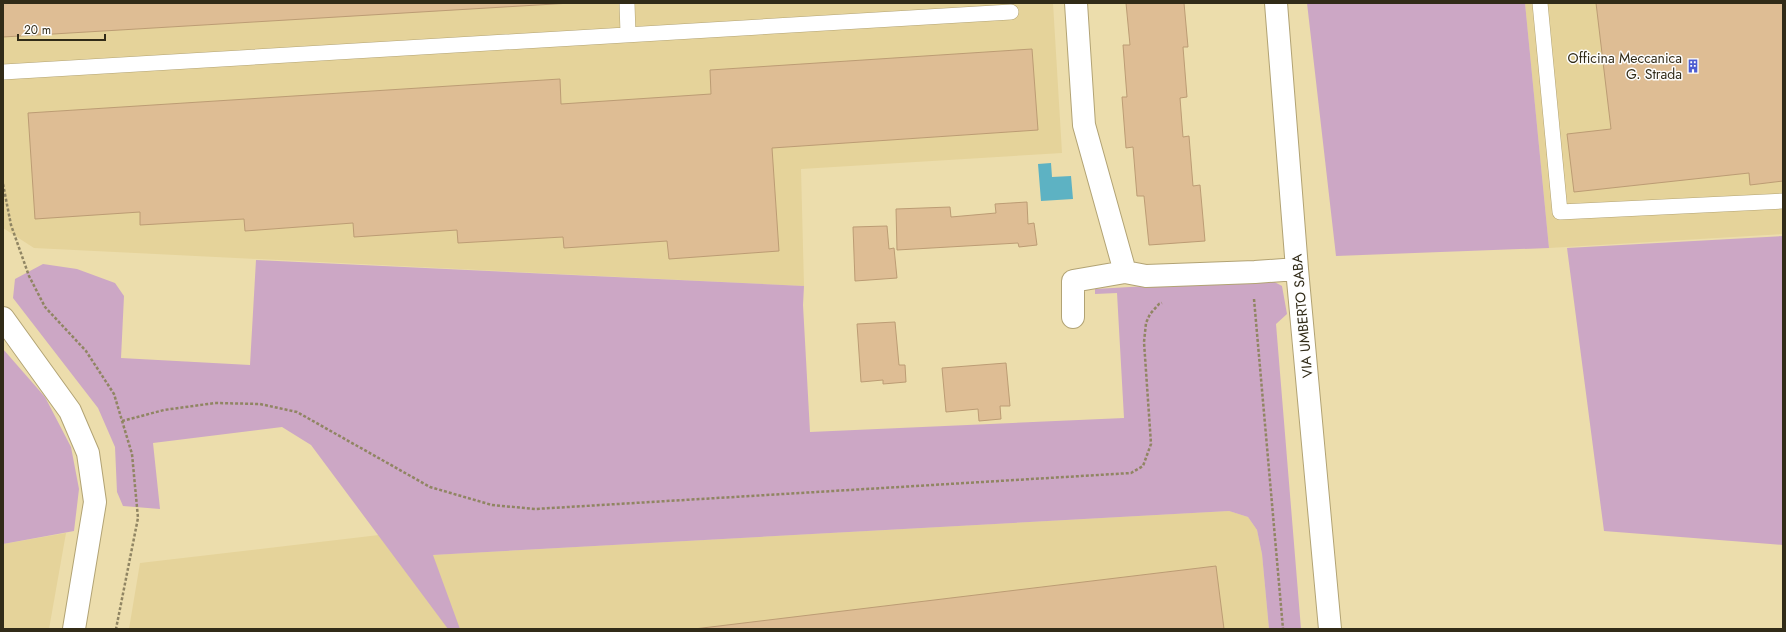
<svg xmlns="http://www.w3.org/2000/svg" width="1786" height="632" font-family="Jost,sans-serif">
<rect width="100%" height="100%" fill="#ecddac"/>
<!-- built -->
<path fill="#e5d39a" d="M3,3H1053L1062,153L801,169L804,286L34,248L3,228Z
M1525,3H1783V234L1549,248Z
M1229,511L1248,517L1257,530L1262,554L1269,629H129L140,563L379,535L433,555Z
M66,533L49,629H3V544Z"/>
<!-- green -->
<path fill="#cca7c5" d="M1307,3H1525L1549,248L1336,256Z
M1783,236V545L1604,531L1567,248Z
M256,260L804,286L803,305L810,432L1124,418L1117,293L1095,294V289L1269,279L1282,286L1287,314L1276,324L1301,629H1269L1262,554L1257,530L1248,517L1229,511L433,555L460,629H448L311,445L282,427L153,443L160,509L123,506L117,492L115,447L98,408L13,298L15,279L43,264L77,269L115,283L124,296L121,358L250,365Z
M3,349L45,397L71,447L79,489L74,531L3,544Z"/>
<!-- water -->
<path fill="#5db2c3" d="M1051,163L1052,177L1071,176L1073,199L1041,201L1038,164Z"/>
<!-- building -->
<path fill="#debd94" stroke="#bc9c74" d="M3,3H571L3,37Z
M1126,3H1184L1188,47H1183L1187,97L1180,98L1183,137L1189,136L1193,186L1200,185L1205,241L1149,245L1144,196H1137L1133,147L1126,148L1122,97H1127L1123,45H1130Z
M1596,3H1783V181L1750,185L1749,173L1574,192L1567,134L1611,129Z
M1032,49L1038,130L772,148L779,251L669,259L667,241L564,248L563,237L458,243L457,230L354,237L353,223L245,231L244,219L140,225V212L35,219L28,113L560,79L561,104L711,94L710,70Z
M1027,202L1028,224L1034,223L1037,245L1019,247L1018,243L897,250L896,209L950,207L951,217L996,213L995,204Z
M887,226L889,249L894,248L897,278L855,281L853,227Z
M895,322L899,365H905L906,382L883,384V380L861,382L857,324Z
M1006,363L1010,406H1000L1001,419L979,421L978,409L946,412L942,368Z
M1216,566L1224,629H694Z"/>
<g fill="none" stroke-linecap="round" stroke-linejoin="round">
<!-- service casing -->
<g stroke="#b2a374" stroke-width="16">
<path id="service" d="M627,3L628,34
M1540,3L1560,212L1783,201
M3,72L1011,12"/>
</g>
<!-- minor casing -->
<g stroke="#b2a374" stroke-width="24">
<path id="minor" d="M1076,3L1084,125L1125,272L1146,276L1255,272L1297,269
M1276,3L1297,269L1330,629
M1073,317V281L1125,272
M3,318L70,411L88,453L95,502L74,629"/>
</g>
<!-- path -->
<path stroke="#908563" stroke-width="2.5" stroke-dasharray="3 2" stroke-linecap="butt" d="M3,184L11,225L29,276L45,307L86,351L114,394L132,454L138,518L116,629
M1254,299L1283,629
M122,421L164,410L215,403L260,404L297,412L430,487L492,505L535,509L1131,473L1143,466L1151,444L1144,342L1146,323L1150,314L1159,304L1162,303"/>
<!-- service -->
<use href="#service" stroke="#fff" stroke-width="15"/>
<!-- minor -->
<use href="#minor" stroke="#fff" stroke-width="22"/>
</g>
<!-- icons -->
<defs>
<g id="building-bare" transform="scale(1.08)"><path d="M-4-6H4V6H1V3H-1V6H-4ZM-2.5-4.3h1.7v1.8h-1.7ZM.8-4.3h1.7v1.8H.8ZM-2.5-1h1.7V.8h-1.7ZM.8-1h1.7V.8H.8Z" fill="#4c5cd1" stroke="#fefefe" stroke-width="2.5" paint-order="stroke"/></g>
</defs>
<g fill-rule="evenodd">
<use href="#building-bare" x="1693" y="66"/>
</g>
<g text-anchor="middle" stroke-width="3" stroke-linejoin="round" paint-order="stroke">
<!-- poi labels -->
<g font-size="14" fill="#312b18" stroke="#fefefe" text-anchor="end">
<text x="1682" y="63">Officina Meccanica<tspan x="1682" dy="16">G. Strada</tspan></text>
</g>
<!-- street labels -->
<g font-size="14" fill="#312b18" stroke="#fefefe">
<text transform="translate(1302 316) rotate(-95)" y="5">VIA UMBERTO SABA</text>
</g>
</g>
<!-- border -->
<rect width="1786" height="632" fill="none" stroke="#312b18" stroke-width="8"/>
<!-- scale -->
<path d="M18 34v6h87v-6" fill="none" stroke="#312b18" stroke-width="2"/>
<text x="24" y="34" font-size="12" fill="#312b18" stroke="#fefefe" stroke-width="3" paint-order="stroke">20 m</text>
</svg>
